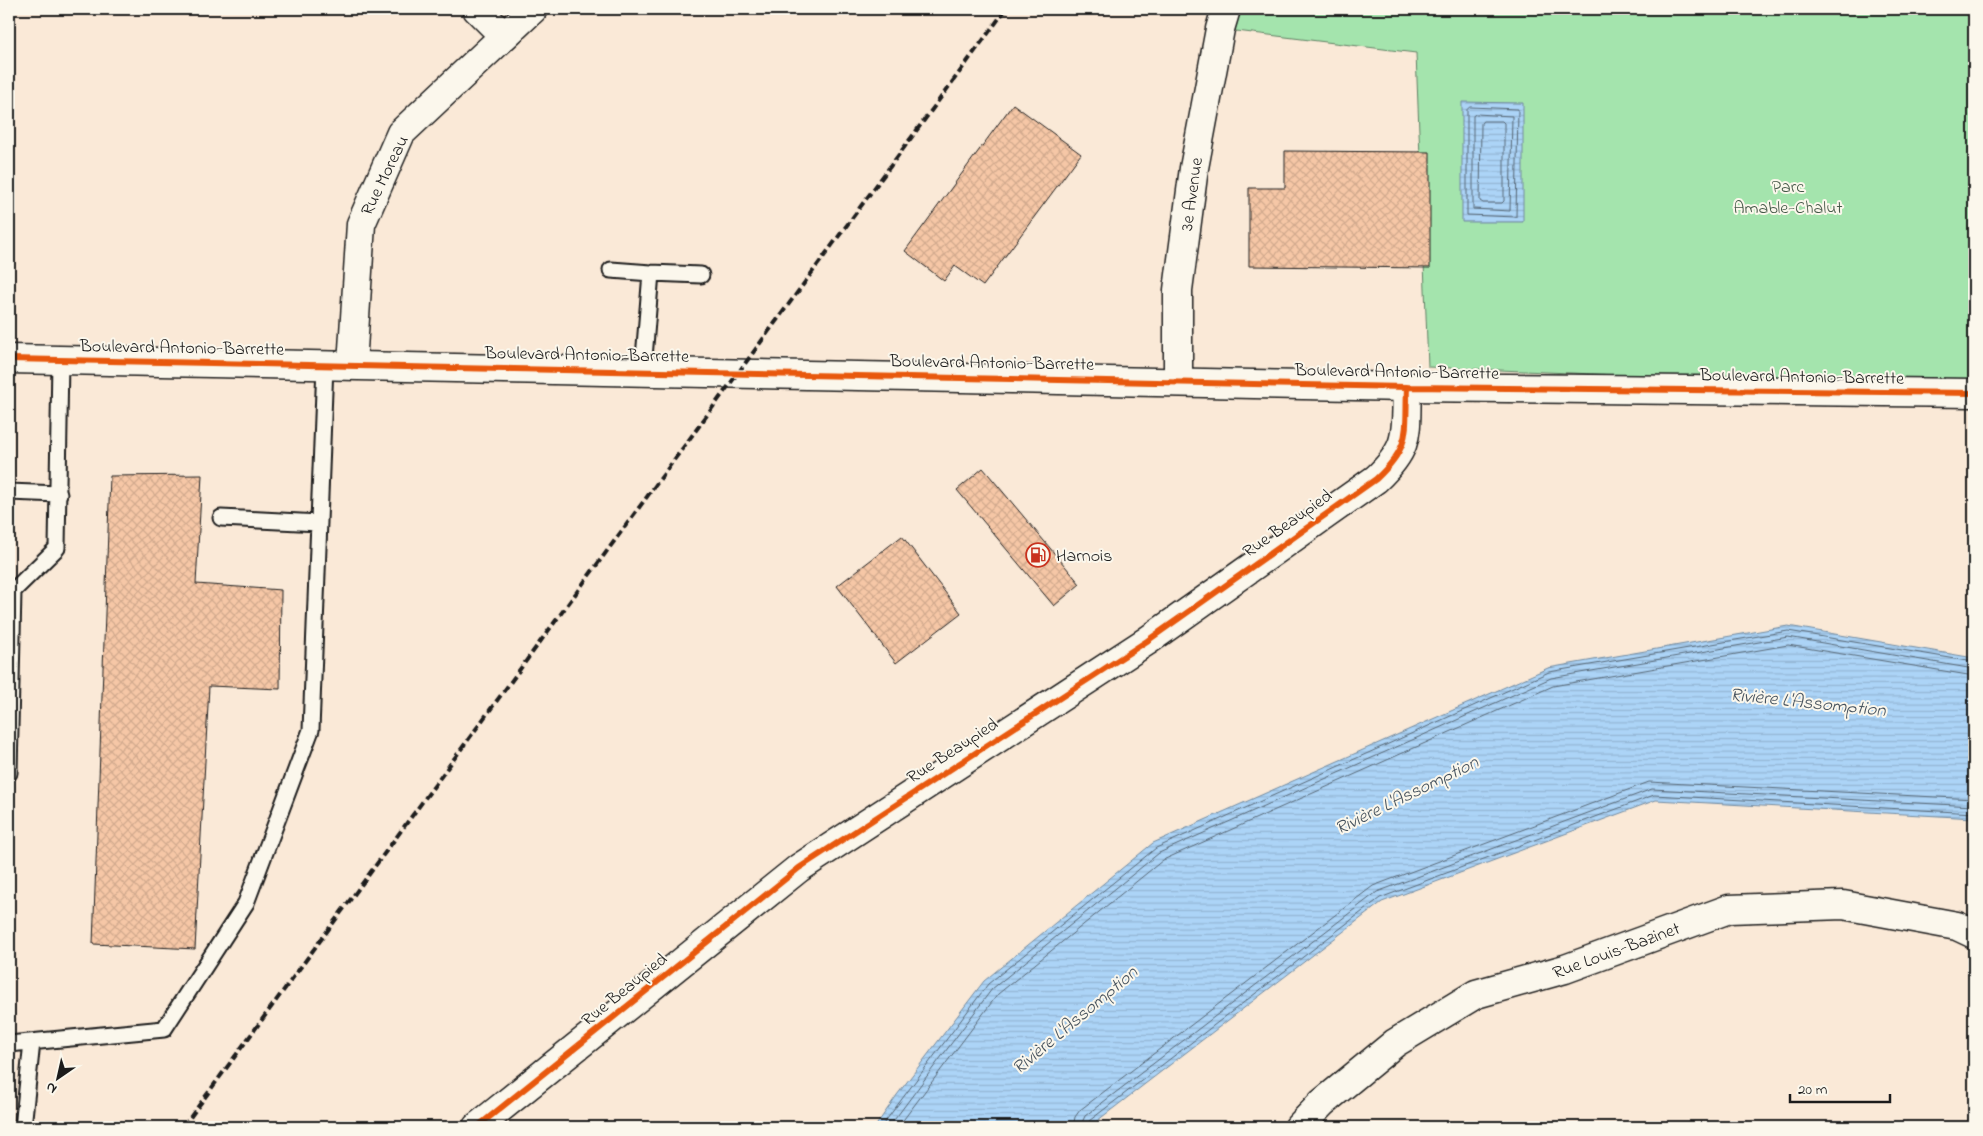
<svg xmlns="http://www.w3.org/2000/svg" width="1983" height="1136" font-family="'Indie Flower',sans-serif">
<defs>
<pattern id="water-rules" width="6" height="5" patternUnits="userSpaceOnUse" patternTransform="scale(1.25)"><rect width="6" height="5" fill="#acd4f7"/><path d="M0 2.5h6" fill="none" stroke="#93b5d3"/></pattern>
<pattern id="building-cross-hatch" width="8" height="8" patternUnits="userSpaceOnUse" patternTransform="scale(1.25)"><rect width="8" height="8" fill="#f6c7a6"/><path d="M0 0l8 8M0 8l8-8" fill="none" stroke="#d2aa8e"/></pattern>
</defs>
<rect width="100%" height="100%" fill="#fae9d7"/>
<filter id="ink" filterUnits="userSpaceOnUse"><feTurbulence type="fractalNoise" baseFrequency=".02" numOctaves="2"/><feDisplacementMap in="SourceGraphic" scale="10" xChannelSelector="R" yChannelSelector="G"/><feConvolveMatrix kernelMatrix="1 2 1 2 8 2 1 2 1" color-interpolation-filters="sRGB"/></filter>
<g filter="url(#ink)">
<!-- green -->
<path fill="#a4e4ad" stroke="#608064" d="M1226,9H1974V390L1428,367L1416,53L1220,29Z"/>
<!-- water -->
<path fill="url(#water-rules)" stroke="#728a9f" d="M1462,102L1523,103V222H1462Z
M1788,626L1974,658V818L1656,800L1382,902L1089,1127H875L897,1095L984,981L1153,843L1548,668Z"/>
<g fill="none" stroke-linecap="round" stroke-linejoin="round">
<!-- shore -->
<path stroke="#566674" stroke-width="1" d="M1470,107L1518,109L1516,217L1467,215V110Z
M1476,114L1512,116L1510,211L1473,209V116Z
M1483,121H1502L1504,123V201L1502,203H1483L1480,201L1481,124Z
M881,1127L988,984L1156,848L1549,672L1788,631L1974,662
M889,1127L992,989L1159,853L1551,678L1788,637L1974,669
M898,1127L998,994L1163,860L1553,686L1788,645L1974,676
M1073,1127L1075,1117L1080,1110L1373,886L1649,782L1974,799
M1080,1127L1085,1116L1377,892L1652,789L1974,806
M1087,1127L1089,1121L1380,898L1654,795L1974,813"/>
</g>
<!-- building -->
<path fill="url(#building-cross-hatch)" stroke="#1c1c1c" d="M1013,104L1081,154L983,286L955,266L944,281L905,251Z
M1285,151L1430,152V268L1249,266V188H1285Z
M983,468L1080,584L1054,606L957,490Z
M202,475L196,584L281,590L280,689L209,686L195,949L93,944L110,476Z
M902,536L961,613L896,663L837,586Z"/>
<g fill="none" stroke-linecap="round" stroke-linejoin="round">
<!-- lane casing -->
<g stroke="#1c1c1c" stroke-width="19">
<path id="lane" d="M611,270L651,273L643,370
M651,273L701,275
M9,492L59,494
M221,518L319,523
M9,773L13,591L57,548L60,360
M9,1044L164,1029L246,903L311,730L325,365
M23,1127L32,1042"/>
</g>
<!-- street casing -->
<g stroke="#1c1c1c" stroke-width="31">
<path id="street" d="M477,9L504,36
M352,365L361,224L401,133L533,9
M1178,381V290L1194,168L1220,29L1226,9
M477,1127L799,868L1147,641L1376,479C1412,445 1405,433 1407,387
M1299,1127L1322,1103L1395,1043L1476,994L1565,969L1729,909L1843,905L1957,926L1974,934"/>
</g>
<!-- secondary casing -->
<g stroke="#1c1c1c" stroke-width="31">
<path id="secondary" d="M9,359L1407,387L1974,393"/>
</g>
<!-- lane -->
<use href="#lane" stroke="#fbf7ec" stroke-width="15"/>
<!-- street -->
<use href="#street" stroke="#fbf7ec" stroke-width="28"/>
<!-- secondary -->
<use href="#secondary" stroke="#fbf7ec" stroke-width="28"/>
<!-- rail -->
<path stroke="#1c1c1c" stroke-width="4" stroke-dasharray="8 4" stroke-linecap="butt" d="M183,1127L1006,9"/>
<!-- cycleway casing -->
<g stroke="#fbf7ec" stroke-width="9">
<path id="cycleway" d="M9,359L1407,387L1974,393
M477,1127L799,868L1147,641L1376,479C1412,445 1405,433 1407,387"/>
</g>
<!-- cycleway -->
<use href="#cycleway" stroke="#e8590c" stroke-width="6"/>
</g>
</g>
<!-- icons -->
<defs>
<g id="fuel-ring" transform="scale(1.25)"><circle r="9.5" fill="#fbf7ec" stroke="#c8321e" stroke-width="1.5"/><path d="M-5.5-6h7V0h2V4h1.3V-2.5L3-4.5l.8-.8L6-3V5H2.5V1h-1V6h-7ZM-4.2-4.7v3.2H.2V-4.7Z" fill="#c8321e"/></g>
</defs>
<g fill-rule="evenodd">
<use href="#fuel-ring" x="1038" y="555"/>
</g>
<g text-anchor="middle" stroke-width="4" stroke-linejoin="round" paint-order="stroke">
<!-- street labels -->
<g font-size="18" fill="#1c1c1c" stroke="#fbf7ec">
<text transform="translate(384 175) rotate(-64)" y="6">Rue Moreau</text>
<text transform="translate(1191 194) rotate(-82)" y="6">3e Avenue</text>
<text transform="translate(182 347) rotate(1)" y="6">Boulevard Antonio-Barrette</text>
<text transform="translate(587 354) rotate(1)" y="6">Boulevard Antonio-Barrette</text>
<text transform="translate(992 362) rotate(1)" y="6">Boulevard Antonio-Barrette</text>
<text transform="translate(1397 371) rotate(1)" y="6">Boulevard Antonio-Barrette</text>
<text transform="translate(1802 376) rotate(1)" y="6">Boulevard Antonio-Barrette</text>
<text transform="translate(1287 523) rotate(-35)" y="6">Rue Beaupied</text>
<text transform="translate(952 750) rotate(-33)" y="6">Rue Beaupied</text>
<text transform="translate(1616 950) rotate(-20)" y="6">Rue Louis-Bazinet</text>
<text transform="translate(624 989) rotate(-39)" y="6">Rue Beaupied</text>
</g>
<!-- park labels -->
<g font-size="18" fill="#455848" stroke="#fbf7ec">
<text x="1788" y="192">Parc<tspan x="1788" dy="21">Amable-Chalut</tspan></text>
</g>
<!-- poi labels -->
<g font-size="18" fill="#1c1c1c" stroke="#fbf7ec" text-anchor="start">
<text x="1056" y="561">Harnois</text>
</g>
<!-- water labels -->
<g font-size="19" font-style="italic" fill="#47535e" stroke="#fbf7ec">
<text transform="translate(1808 701) rotate(6)" y="7">Rivière L'Assomption</text>
<text transform="translate(1406 794) rotate(-26)" y="7">Rivière L'Assomption</text>
<text transform="translate(1074 1019) rotate(-40)" y="7">Rivière L'Assomption</text>
</g>
</g>
<!-- margin -->
<rect width="1983" height="1136" fill="none" stroke="#fbf7ec" stroke-width="30"/>
<rect x="15" y="15" width="1953" height="1106" fill="none" stroke="#1c1c1c" stroke-width="2" filter="url(#ink)"/>
<!-- north arrow -->
<g transform="translate(58 1078) rotate(214)" stroke="#fbf7ec" stroke-width="4" paint-order="stroke">
<path d="M0-4L9 19L0 12L-9 19Z" fill="#1c1c1c"/>
<text y="-8" font-size="14" font-weight="bold" text-anchor="middle" fill="#1c1c1c">N</text>
</g>
<!-- scale -->
<path d="M1790 1094v8h100v-8" fill="none" stroke="#1c1c1c" stroke-width="2.5"/>
<text x="1798" y="1094" font-size="15" fill="#1c1c1c" stroke="#fbf7ec" stroke-width="4" paint-order="stroke">20 m</text>
</svg>
